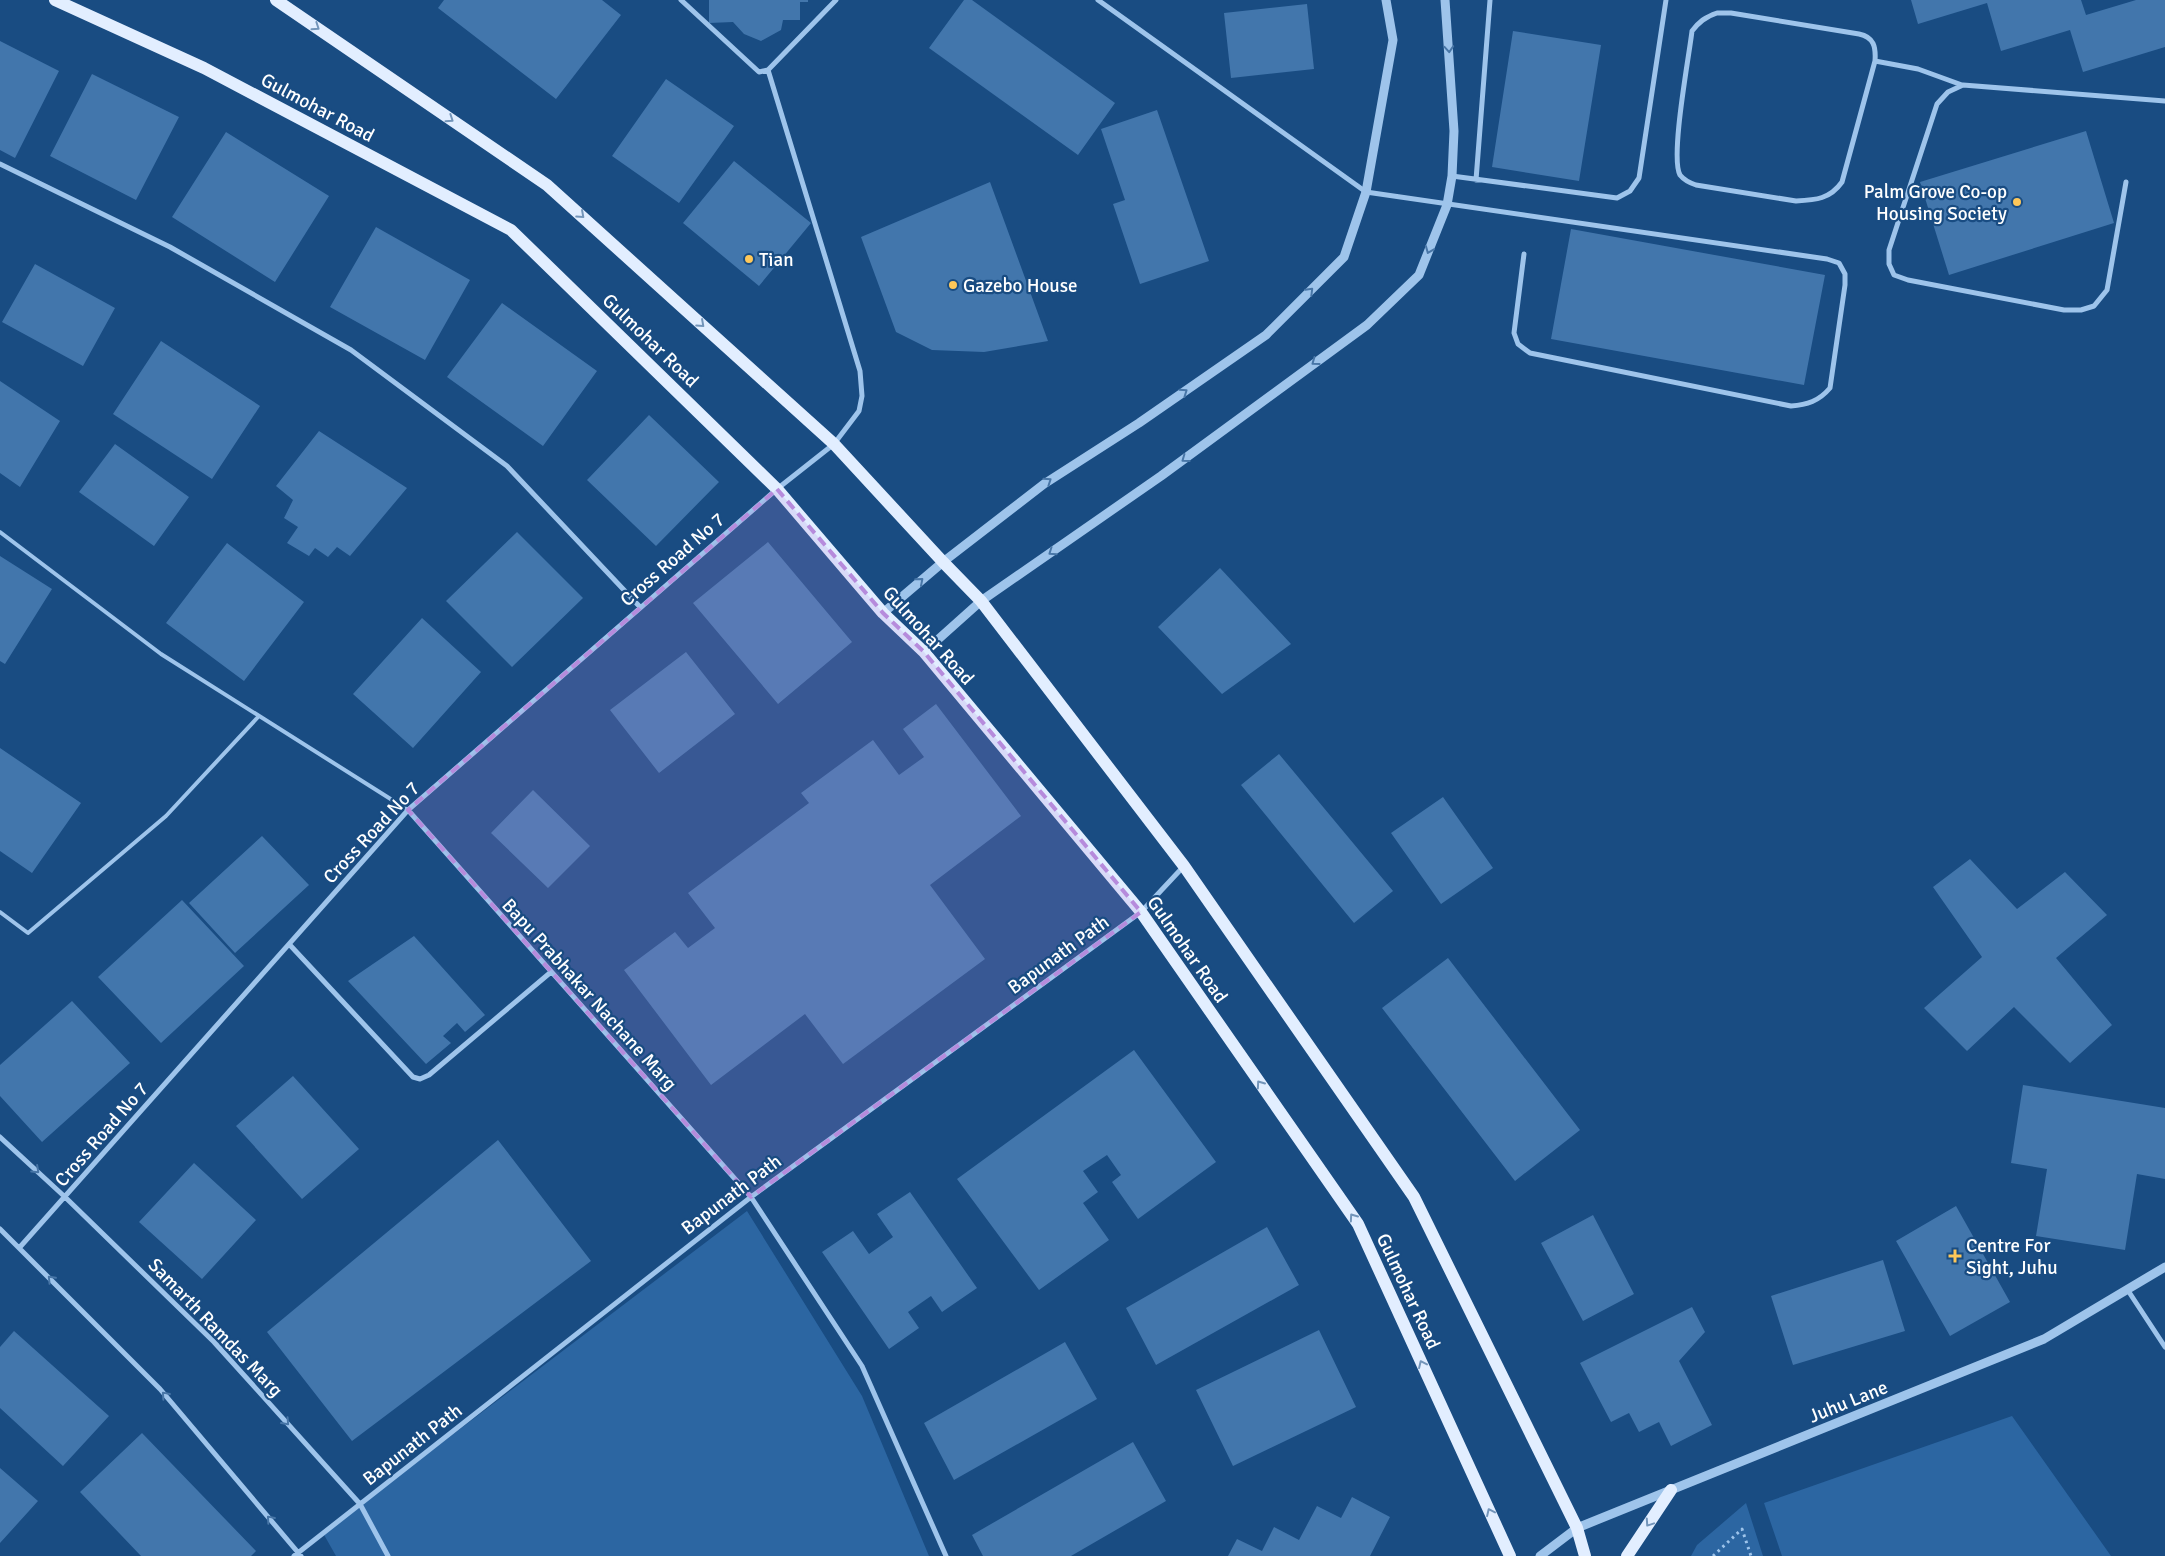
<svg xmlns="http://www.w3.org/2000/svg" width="2165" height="1556" font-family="Signika,sans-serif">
<rect width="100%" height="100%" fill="#194c82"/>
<!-- green -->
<path fill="#2c66a2" d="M747,1211L862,1396L929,1556H336L323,1533Z
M2012,1416L2111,1556H1782L1764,1503Z
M1746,1503L1763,1556H1691L1697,1545Z"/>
<!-- building -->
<path fill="#4276ac" d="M444,0H602L621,15L556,99L438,8Z
M709,0H808V2H800V20H783L781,30L761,41L744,34L733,22L709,23Z
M964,0H972L1115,103L1078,155L929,48Z
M1911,0H2081L2086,15L2136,0H2165V47L2083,72L2070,30L2001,51L1987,3L1918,24Z
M1307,4L1314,69L1231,78L1224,13Z
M1513,31L1601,45L1579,181L1492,167Z
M0,41L59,71L15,158L0,150Z
M92,74L179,117L136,200L50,156Z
M666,79L734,126L679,203L612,156Z
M1157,110L1209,261L1140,284L1113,204L1125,200L1101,129Z
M2086,131L2114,223L1949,275L1920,182Z
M226,132L329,196L275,282L172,217Z
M734,161L811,223L759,286L683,223Z
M990,182L1048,341L984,352L932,350L896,332L861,237Z
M376,227L470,280L425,360L330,307Z
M1571,229L1825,275L1804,385L1551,339Z
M35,264L115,308L83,366L2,322Z
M502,303L597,371L543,446L447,377Z
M161,341L260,406L212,479L113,414Z
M0,381L60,421L20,487L0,473Z
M649,415L719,482L656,546L587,480Z
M319,431L407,488L350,556L337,547L328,557L315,548L309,556L287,543L298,527L284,518L293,500L276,486Z
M115,444L189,497L154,546L79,492Z
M517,532L583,598L512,667L446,601Z
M768,542L852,642L778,704L693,603Z
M227,543L304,602L244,681L166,623Z
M0,556L52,589L5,664L0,661Z
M1220,568L1291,644L1222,694L1158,627Z
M422,618L481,672L413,748L353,694Z
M686,652L735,714L659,773L610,710Z
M936,704L1021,816L930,885L985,959L843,1064L805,1014L711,1085L624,970L675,932L688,948L715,928L688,893L809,803L801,793L873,740L899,775L924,757L903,729Z
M0,748L81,803L32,873L0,851Z
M1279,754L1393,891L1354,923L1241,785Z
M533,790L590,846L548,888L491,833Z
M1443,797L1493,868L1441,904L1391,833Z
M262,836L309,885L235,953L189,903Z
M1970,859L2017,909L2065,872L2107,915L2056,958L2112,1025L2070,1063L2014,1007L1967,1051L1924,1008L1982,957L1933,887Z
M182,900L244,966L161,1043L98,977Z
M414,936L485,1015L465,1032L457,1023L443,1036L451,1043L426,1064L348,981Z
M1448,958L1580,1130L1515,1181L1382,1008Z
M72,1001L130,1063L42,1142L0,1096V1065Z
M1134,1050L1216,1162L1138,1219L1112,1182L1121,1175L1107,1155L1083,1171L1098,1192L1083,1203L1109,1240L1039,1290L957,1179Z
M293,1076L359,1149L302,1199L236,1126Z
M2023,1085L2165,1108V1179L2137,1174L2125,1250L2036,1236L2047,1169L2011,1163Z
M498,1140L591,1261L352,1441L267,1332Z
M194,1163L256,1220L202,1279L139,1222Z
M910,1192L977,1288L942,1312L931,1296L908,1312L919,1328L889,1349L822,1252L853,1231L869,1254L893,1237L877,1214Z
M1956,1206L2010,1302L1950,1336L1896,1241Z
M1593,1215L1634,1294L1583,1321L1541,1243Z
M1267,1227L1299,1285L1156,1365L1126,1308Z
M1883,1260L1905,1331L1793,1365L1771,1296Z
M1692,1307L1705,1332L1679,1361L1712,1425L1671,1446L1659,1422L1639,1432L1629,1413L1611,1422L1580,1363Z
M1319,1330L1356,1407L1233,1466L1196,1390Z
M14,1331L109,1416L63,1466L0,1408V1347Z
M1065,1342L1097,1399L954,1480L924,1423Z
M142,1433L256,1551L251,1556H141L80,1492Z
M1133,1442L1166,1501L1071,1556H983L972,1535Z
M0,1468L38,1501L0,1543Z
M1352,1497L1390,1517L1370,1556H1228L1237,1539L1262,1551L1274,1527L1299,1540L1317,1506L1341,1518Z"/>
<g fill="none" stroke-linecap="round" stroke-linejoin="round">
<!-- path -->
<path stroke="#9ec4eb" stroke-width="3" stroke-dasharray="2.5 4" stroke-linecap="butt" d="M1713,1556L1742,1529L1751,1556"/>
<!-- service -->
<path stroke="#9ec4eb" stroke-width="4" d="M0,532L161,654L408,810
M0,912L28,933L166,816L259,716"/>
<!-- minor -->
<path stroke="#9ec4eb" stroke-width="5" d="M681,0L759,72L768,70L836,0
M1098,0L1366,192L1827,259L1839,263L1845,274V285L1830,388C1819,401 1807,405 1791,406L1530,353L1518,344L1514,333L1524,254
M1717,13H1731L1859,34C1874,37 1876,47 1875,61L1842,182C1830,199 1816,200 1796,201L1696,185C1690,183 1684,180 1680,175C1670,157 1689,57 1692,31C1699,22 1705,17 1717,13Z
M1875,61L1918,69L1962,85
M0,164L170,247L351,350L507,466L640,607
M1452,176L1617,198L1630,191L1639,178L1666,0
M1476,180L1490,0
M2126,182L2107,290L2094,306L2081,310H2064L1908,280L1894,275L1889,264V250L1937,104L1948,92L1963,85L2165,101
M408,810L751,1197L862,1366L946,1556
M289,944L413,1077L420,1079L429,1075L551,972
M0,1137L65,1197L214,1342L360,1504L388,1556
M0,1229L160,1389L301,1556
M20,1247L408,810L777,489L834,444L859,411L862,396L860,371L768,70
M2127,1289L2165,1347
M294,1556L751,1197L1141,912L1184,866"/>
<!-- tertiary -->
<path stroke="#9ec4eb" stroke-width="9" d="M883,613L943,562L1044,484L1139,423L1266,335L1344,257L1366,192L1393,40L1386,0
M924,652L981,601L1161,476L1367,325L1419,275L1447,205L1452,176L1454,131L1445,0
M1540,1556L1577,1528L2044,1339L2165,1267"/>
<!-- primary -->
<path stroke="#e2eeff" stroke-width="12" d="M55,0L204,68L511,230L777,489L883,613L924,652L1141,912L1358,1224L1510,1556
M276,0L547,185L834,444L943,562L981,601L1184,866L1414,1197L1577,1528L1585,1556
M1627,1556L1671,1490"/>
</g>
<!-- one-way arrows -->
<defs><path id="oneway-chevron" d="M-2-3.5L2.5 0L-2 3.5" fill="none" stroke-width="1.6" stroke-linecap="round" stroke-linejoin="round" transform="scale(1.25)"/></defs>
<g stroke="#7395ba">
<use href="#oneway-chevron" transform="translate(316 27) rotate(34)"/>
<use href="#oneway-chevron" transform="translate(450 119) rotate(34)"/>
<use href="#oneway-chevron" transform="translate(581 215) rotate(42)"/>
<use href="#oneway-chevron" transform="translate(701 324) rotate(42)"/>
<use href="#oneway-chevron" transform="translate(1260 1084) rotate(-125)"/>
<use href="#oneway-chevron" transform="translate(1353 1217) rotate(-125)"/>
<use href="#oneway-chevron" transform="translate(1422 1364) rotate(-115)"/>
<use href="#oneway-chevron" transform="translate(1490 1512) rotate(-115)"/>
<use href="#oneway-chevron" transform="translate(1649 1523) rotate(124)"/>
</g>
<g stroke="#4876a7">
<use href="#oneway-chevron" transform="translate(1449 49) rotate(86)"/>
<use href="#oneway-chevron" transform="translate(1429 250) rotate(112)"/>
<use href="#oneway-chevron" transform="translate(1310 291) rotate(-45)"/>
<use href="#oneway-chevron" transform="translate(1315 362) rotate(144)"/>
<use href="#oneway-chevron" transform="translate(1184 392) rotate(-35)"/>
<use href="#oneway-chevron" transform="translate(1185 459) rotate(144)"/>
<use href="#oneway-chevron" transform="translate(1048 481) rotate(-34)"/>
<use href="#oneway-chevron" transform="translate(1052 552) rotate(145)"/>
<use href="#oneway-chevron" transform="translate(920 581) rotate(-41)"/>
<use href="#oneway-chevron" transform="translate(36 1170) rotate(43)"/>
<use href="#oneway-chevron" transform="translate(51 1279) rotate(-134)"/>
<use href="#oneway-chevron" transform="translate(165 1395) rotate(-131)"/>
<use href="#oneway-chevron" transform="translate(286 1422) rotate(48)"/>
<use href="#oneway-chevron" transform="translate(270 1519) rotate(-131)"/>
</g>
<!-- marked area -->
<path fill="#b68bdc" fill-opacity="0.2" stroke="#b68bdc" stroke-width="4" stroke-dasharray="10 6" stroke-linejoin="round" d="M777,489L883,613L924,652L1141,912L751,1197L408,810Z"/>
<!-- markers -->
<g fill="#fec759" stroke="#194c82" stroke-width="2">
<circle cx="2017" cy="202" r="5"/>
<circle cx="749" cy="259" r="5"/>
<circle cx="953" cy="285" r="5"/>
<path d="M1952.5 1248.5h5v5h5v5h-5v5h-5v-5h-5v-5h5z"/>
</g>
<g text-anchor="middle" stroke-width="4.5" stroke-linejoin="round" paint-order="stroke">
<!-- street labels -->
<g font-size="19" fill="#fff" stroke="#194c82">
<text transform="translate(318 107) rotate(28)" y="7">Gulmohar Road</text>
<text transform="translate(651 340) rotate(44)" y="7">Gulmohar Road</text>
<text transform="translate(672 559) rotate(-41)" y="7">Cross Road No 7</text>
<text transform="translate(929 635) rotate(48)" y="7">Gulmohar Road</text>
<text transform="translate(371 832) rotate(-47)" y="7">Cross Road No 7</text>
<text transform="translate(1188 949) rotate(55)" y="7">Gulmohar Road</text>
<text transform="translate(1058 954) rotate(-36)" y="7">Bapunath Path</text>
<text transform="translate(590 994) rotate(48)" y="7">Bapu Prabhakar Nachane Marg</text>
<text transform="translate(101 1134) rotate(-49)" y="7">Cross Road No 7</text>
<text transform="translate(731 1194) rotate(-37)" y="7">Bapunath Path</text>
<text transform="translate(1409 1291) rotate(65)" y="7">Gulmohar Road</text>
<text transform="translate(216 1327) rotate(46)" y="7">Samarth Ramdas Marg</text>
<text transform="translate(1848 1401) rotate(-22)" y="7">Juhu Lane</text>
<text transform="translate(412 1444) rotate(-38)" y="7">Bapunath Path</text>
</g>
<!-- poi labels -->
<g font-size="19" fill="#fff" stroke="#194c82" text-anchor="start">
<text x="2007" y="198" text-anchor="end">Palm Grove Co-op<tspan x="2007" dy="22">Housing Society</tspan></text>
<text x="759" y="266">Tian</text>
<text x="963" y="292">Gazebo House</text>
<text x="1966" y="1252">Centre For<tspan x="1966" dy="22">Sight, Juhu</tspan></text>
</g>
</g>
</svg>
